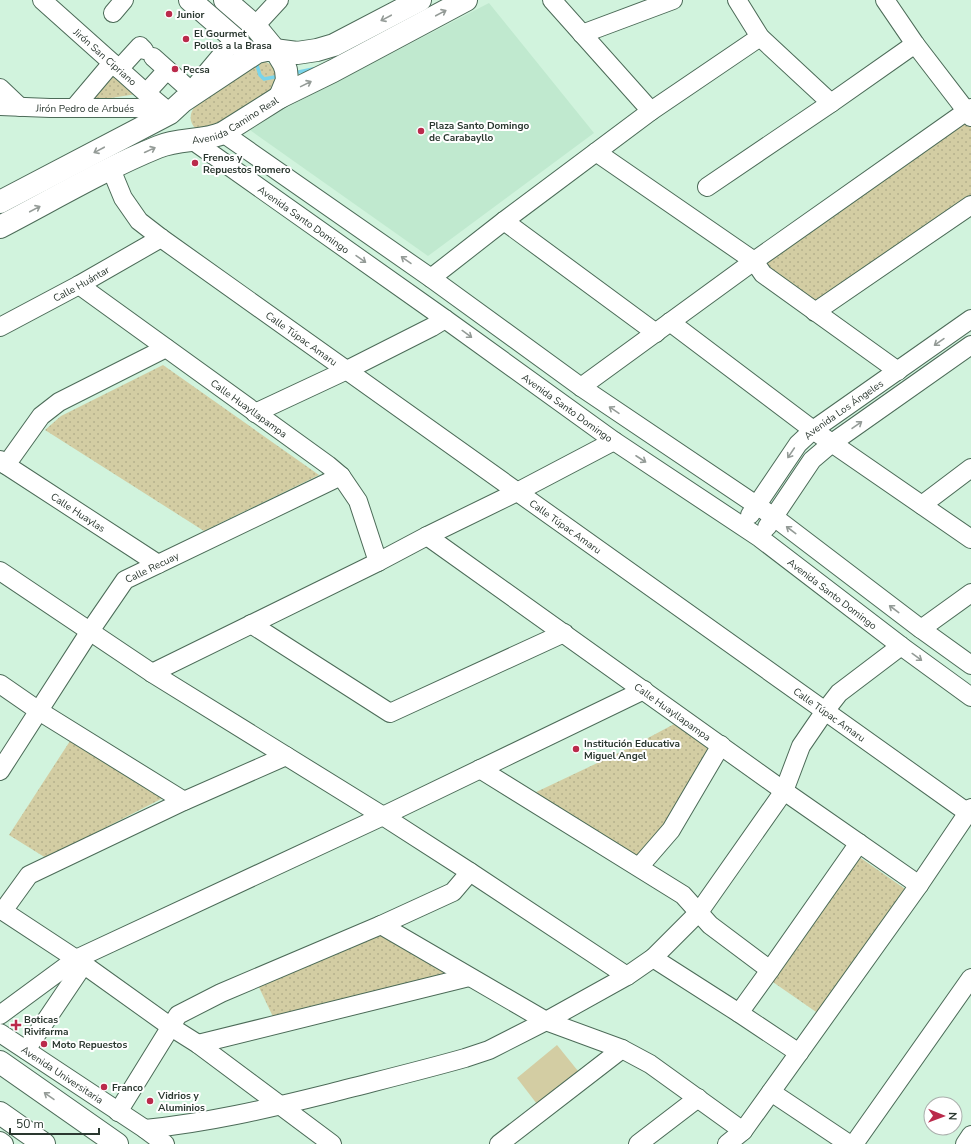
<svg xmlns="http://www.w3.org/2000/svg" width="971" height="1144" font-family="'Nunito Sans',sans-serif">
<defs>
<pattern id="park-dots" width="8" height="8" patternUnits="userSpaceOnUse"><rect width="8" height="8" fill="#d3cda3"/><path d="M2 2h.1M6 6h.1" fill="none" stroke="#b5b18d" stroke-width="1.8" stroke-linecap="round"/></pattern>
</defs>
<rect width="100%" height="100%" fill="#d1f3dd"/>
<!-- built -->
<path fill="#c0e9cf" d="M489,3L594,133L428,256L247,128Z"/>
<!-- grass -->
<path fill="#d3cda3" d="M557,1045L578,1071L537,1104L517,1078Z"/>
<!-- park -->
<path fill="url(#park-dots)" d="M260,61C276,62 281,77 271,89L215,129H196C189,122 189,114 195,106Z
M114,72L137,94L91,101Z
M970,118L971,120V198L815,306L763,263Z
M163,365L319,475L204,531L45,430L61,416Z
M678,722L713,747L667,827L639,860L532,794L631,747Z
M70,741L163,798L46,858L9,835Z
M855,854L908,891L819,1014L770,980Z
M379,930L457,975L275,1021L256,981Z"/>
<g fill="none" stroke-linecap="round" stroke-linejoin="round">
<!-- stream -->
<path stroke="#79d4ea" stroke-width="3.5" d="M256,62L260,75L264,79L280,76
M294,73L313,69"/>
<!-- minor casing -->
<g stroke="#4c6b58" stroke-width="20">
<g id="minor">
<path id="s1" d="M42,0L146,93L170,113"/>
<path d="M552,0L651,111"/>
<path d="M737,0L760,37L831,103"/>
<path d="M885,0L915,44L971,117"/>
<path d="M113,13L124,0"/>
<path d="M255,26L279,0"/>
<path d="M582,34L673,0"/>
<path d="M153,57L191,91"/>
<path d="M119,69L140,46L144,50"/>
<path d="M0,88L20,107"/>
<path d="M192,90L235,39"/>
<path d="M146,93L167,70"/>
<path id="s2" d="M0,106L50,108H137L170,113"/>
<path d="M74,108L112,63"/>
<path d="M223,133L431,278L581,387L774,517L921,629L971,665"/>
<path id="s3" d="M192,140L445,319L614,441L760,538L901,646L971,697"/>
<path d="M596,152L754,261L763,274L898,371"/>
<path id="s4" d="M111,169L123,198L139,221L161,238L971,815"/>
<path d="M707,187L831,103L915,44"/>
<path d="M504,221L656,333"/>
<path d="M431,278L504,221L651,111L760,37"/>
<path id="s5" d="M79,285L328,465L341,476L358,501L378,562"/>
<path d="M815,312L971,205"/>
<path d="M670,322L813,430L971,539"/>
<path id="s6" d="M0,327L79,285L161,238"/>
<path d="M581,387L754,261L971,108"/>
<path d="M255,413L347,370L432,327L445,319"/>
<path id="s7" d="M0,460L6,465L158,564"/>
<path d="M6,465L41,416L59,402L166,348"/>
<path d="M922,505L971,468"/>
<path id="s8" d="M750,515L798,444L813,430L971,319"/>
<path d="M767,527L812,460L832,443L971,345"/>
<path id="s9" d="M427,536L784,791L919,885"/>
<path d="M0,571L152,673L383,816L470,872L627,976"/>
<path d="M251,624L390,713L564,633"/>
<path d="M921,629L971,593"/>
<path d="M152,673L378,562L427,536L517,492L614,441"/>
<path d="M0,684L39,711L184,801"/>
<path d="M480,769L683,895L710,925L770,970"/>
<path id="s10" d="M0,771L90,631L125,580L341,476"/>
<path d="M639,867L671,830L721,745"/>
<path d="M0,909L76,959L171,1027L198,1044L332,1144"/>
<path d="M3,911L29,875L184,801L286,756"/>
<path d="M381,925L546,1021L622,1049L650,1064L743,1131"/>
<path d="M653,958L739,1013L799,1053"/>
<path d="M739,1013L770,970L859,843"/>
<path d="M0,1015L76,959L383,816L644,690"/>
<path id="s11" d="M0,1033L145,1129L165,1144"/>
<path d="M198,1044L469,977"/>
<path d="M26,1050L84,964"/>
<path d="M771,1092L849,1144"/>
<path d="M118,1112L178,1015L221,993L381,925L453,892L470,872"/>
<path d="M145,1129C206,1123 267,1109 327,1094C373,1082 419,1071 465,1058L489,1050L546,1021L627,976L653,958L699,912L784,791L801,746L825,711L839,693L901,646"/>
<path d="M0,1141L4,1144"/>
<path d="M499,1144L622,1049"/>
<path d="M638,1144L698,1098"/>
<path d="M727,1144L743,1131L919,885L971,808"/>
<path d="M854,1144L971,978"/>
<path d="M965,1144L971,1135"/>
</g>
</g>
<!-- major casing -->
<g stroke="#4c6b58" stroke-width="24">
<g id="major">
<path d="M190,0L235,39L249,56"/>
<path d="M225,0L255,26L278,54L284,64L286,70L287,80L280,97"/>
<path d="M0,202L170,113L183,101L257,52L266,50H274L297,53L317,50L334,45L420,0"/>
<path id="s12" d="M0,227C52,200 104,169 158,147C179,138 203,142 223,133L280,97L333,71L466,0"/>
<path d="M0,1062L117,1144"/>
<path d="M0,1113L44,1144"/>
</g>
</g>
<!-- minor -->
<use href="#minor" stroke="#fff" stroke-width="18"/>
<!-- major -->
<use href="#major" stroke="#fff" stroke-width="22"/>
</g>
<!-- one-way arrows -->
<defs><path id="oneway-shaft" d="M-6 0H5M1.5-3L5.5 0L1.5 3" fill="none" stroke-width="1.6" stroke-linecap="round" stroke-linejoin="round"/></defs>
<g stroke="#949b97">
<use href="#oneway-shaft" transform="translate(441 13) rotate(-28)"/>
<use href="#oneway-shaft" transform="translate(386 18) rotate(152)"/>
<use href="#oneway-shaft" transform="translate(306 84) rotate(-26)"/>
<use href="#oneway-shaft" transform="translate(99 150) rotate(152)"/>
<use href="#oneway-shaft" transform="translate(150 150) rotate(-25)"/>
<use href="#oneway-shaft" transform="translate(35 209) rotate(-28)"/>
<use href="#oneway-shaft" transform="translate(361 259) rotate(35)"/>
<use href="#oneway-shaft" transform="translate(406 260) rotate(-145)"/>
<use href="#oneway-shaft" transform="translate(467 334) rotate(36)"/>
<use href="#oneway-shaft" transform="translate(939 342) rotate(145)"/>
<use href="#oneway-shaft" transform="translate(614 410) rotate(-146)"/>
<use href="#oneway-shaft" transform="translate(857 425) rotate(-35)"/>
<use href="#oneway-shaft" transform="translate(791 453) rotate(124)"/>
<use href="#oneway-shaft" transform="translate(641 459) rotate(33)"/>
<use href="#oneway-shaft" transform="translate(791 530) rotate(-143)"/>
<use href="#oneway-shaft" transform="translate(894 609) rotate(-143)"/>
<use href="#oneway-shaft" transform="translate(917 657) rotate(36)"/>
<use href="#oneway-shaft" transform="translate(49 1096) rotate(-145)"/>
</g>
<!-- markers -->
<g fill="#ba2a4b" stroke="#fff" stroke-width="1.5">
<circle cx="169" cy="14" r="4"/>
<circle cx="186" cy="39" r="4"/>
<circle cx="175" cy="69" r="4"/>
<circle cx="421" cy="131" r="4"/>
<circle cx="195" cy="163" r="4"/>
<circle cx="576" cy="749" r="4"/>
<path d="M14 1019h4v4h4v4h-4v4h-4v-4h-4v-4h4z"/>
<circle cx="44" cy="1044" r="4"/>
<circle cx="104" cy="1087" r="4"/>
<circle cx="150" cy="1101" r="4"/>
</g>
<g text-anchor="middle" stroke-width="4" stroke-linejoin="round" paint-order="stroke">
<!-- poi labels -->
<g font-size="10" font-weight="bold" fill="#2a372f" stroke="#fff" text-anchor="start">
<text x="177" y="18">Junior</text>
<text x="194" y="37">El Gourmet<tspan x="194" dy="12">Pollos a la Brasa</tspan></text>
<text x="183" y="73">Pecsa</text>
<text x="429" y="129">Plaza Santo Domingo<tspan x="429" dy="12">de Carabayllo</tspan></text>
<text x="203" y="161">Frenos y<tspan x="203" dy="12">Repuestos Romero</tspan></text>
<text x="584" y="747">Institución Educativa<tspan x="584" dy="12">Miguel Angel</tspan></text>
<text x="24" y="1023">Boticas<tspan x="24" dy="12">Rivifarma</tspan></text>
<text x="52" y="1048">Moto Repuestos</text>
<text x="112" y="1091">Franco</text>
<text x="158" y="1099">Vidrios y<tspan x="158" dy="12">Aluminios</tspan></text>
</g>
<!-- street labels -->
<g font-size="10" fill="#2a372f" stroke="#fff">
<text dy="4" stroke="none"><textPath href="#s1" startOffset="85">Jirón San Cipriano</textPath></text>
<text dy="4" stroke="none"><textPath href="#s2" startOffset="85">Jirón Pedro de Arbués</textPath></text>
<text dy="4" stroke="none"><textPath href="#s12" startOffset="260">Avenida Camino Real</textPath></text>
<text dy="4" stroke="none"><textPath href="#s3" startOffset="137">Avenida Santo Domingo</textPath></text>
<text dy="4" stroke="none"><textPath href="#s6" startOffset="92">Calle Huántar</textPath></text>
<text dy="4" stroke="none"><textPath href="#s4" startOffset="260">Calle Túpac Amaru</textPath></text>
<text dy="4" stroke="none"><textPath href="#s3" startOffset="461">Avenida Santo Domingo</textPath></text>
<text dy="4" stroke="none"><textPath href="#s5" startOffset="210">Calle Huayllapampa</textPath></text>
<text dy="4" stroke="none"><textPath href="#s8" startOffset="143">Avenida Los Ángeles</textPath></text>
<text dy="4" stroke="none"><textPath href="#s7" startOffset="94">Calle Huaylas</textPath></text>
<text dy="4" stroke="none"><textPath href="#s4" startOffset="584">Calle Túpac Amaru</textPath></text>
<text dy="4" stroke="none"><textPath href="#s10" startOffset="258">Calle Recuay</textPath></text>
<text dy="4" stroke="none"><textPath href="#s3" startOffset="785">Avenida Santo Domingo</textPath></text>
<text dy="4" stroke="none"><textPath href="#s9" startOffset="302">Calle Huayllapampa</textPath></text>
<text dy="4" stroke="none"><textPath href="#s4" startOffset="908">Calle Túpac Amaru</textPath></text>
<text dy="4" stroke="none"><textPath href="#s11" startOffset="75">Avenida Universitaria</textPath></text>
</g>
</g>
<!-- north arrow -->
<g transform="translate(943 1116) rotate(91)"><circle r="19" fill="#ffffff" stroke="#aaafac"/>
<path d="M0-3L7 15L0 10L-7 15Z" fill="#ba2a4b"/>
<text y="-6" font-size="11" font-weight="bold" text-anchor="middle" fill="#2a372f">N</text>
</g>
<!-- scale -->
<path d="M10 1128v6h89v-6" fill="none" stroke="#2a372f" stroke-width="2"/>
<text x="16" y="1128" font-size="12" fill="#2a372f" stroke="#ffffff" stroke-width="3" paint-order="stroke">50 m</text>
</svg>
